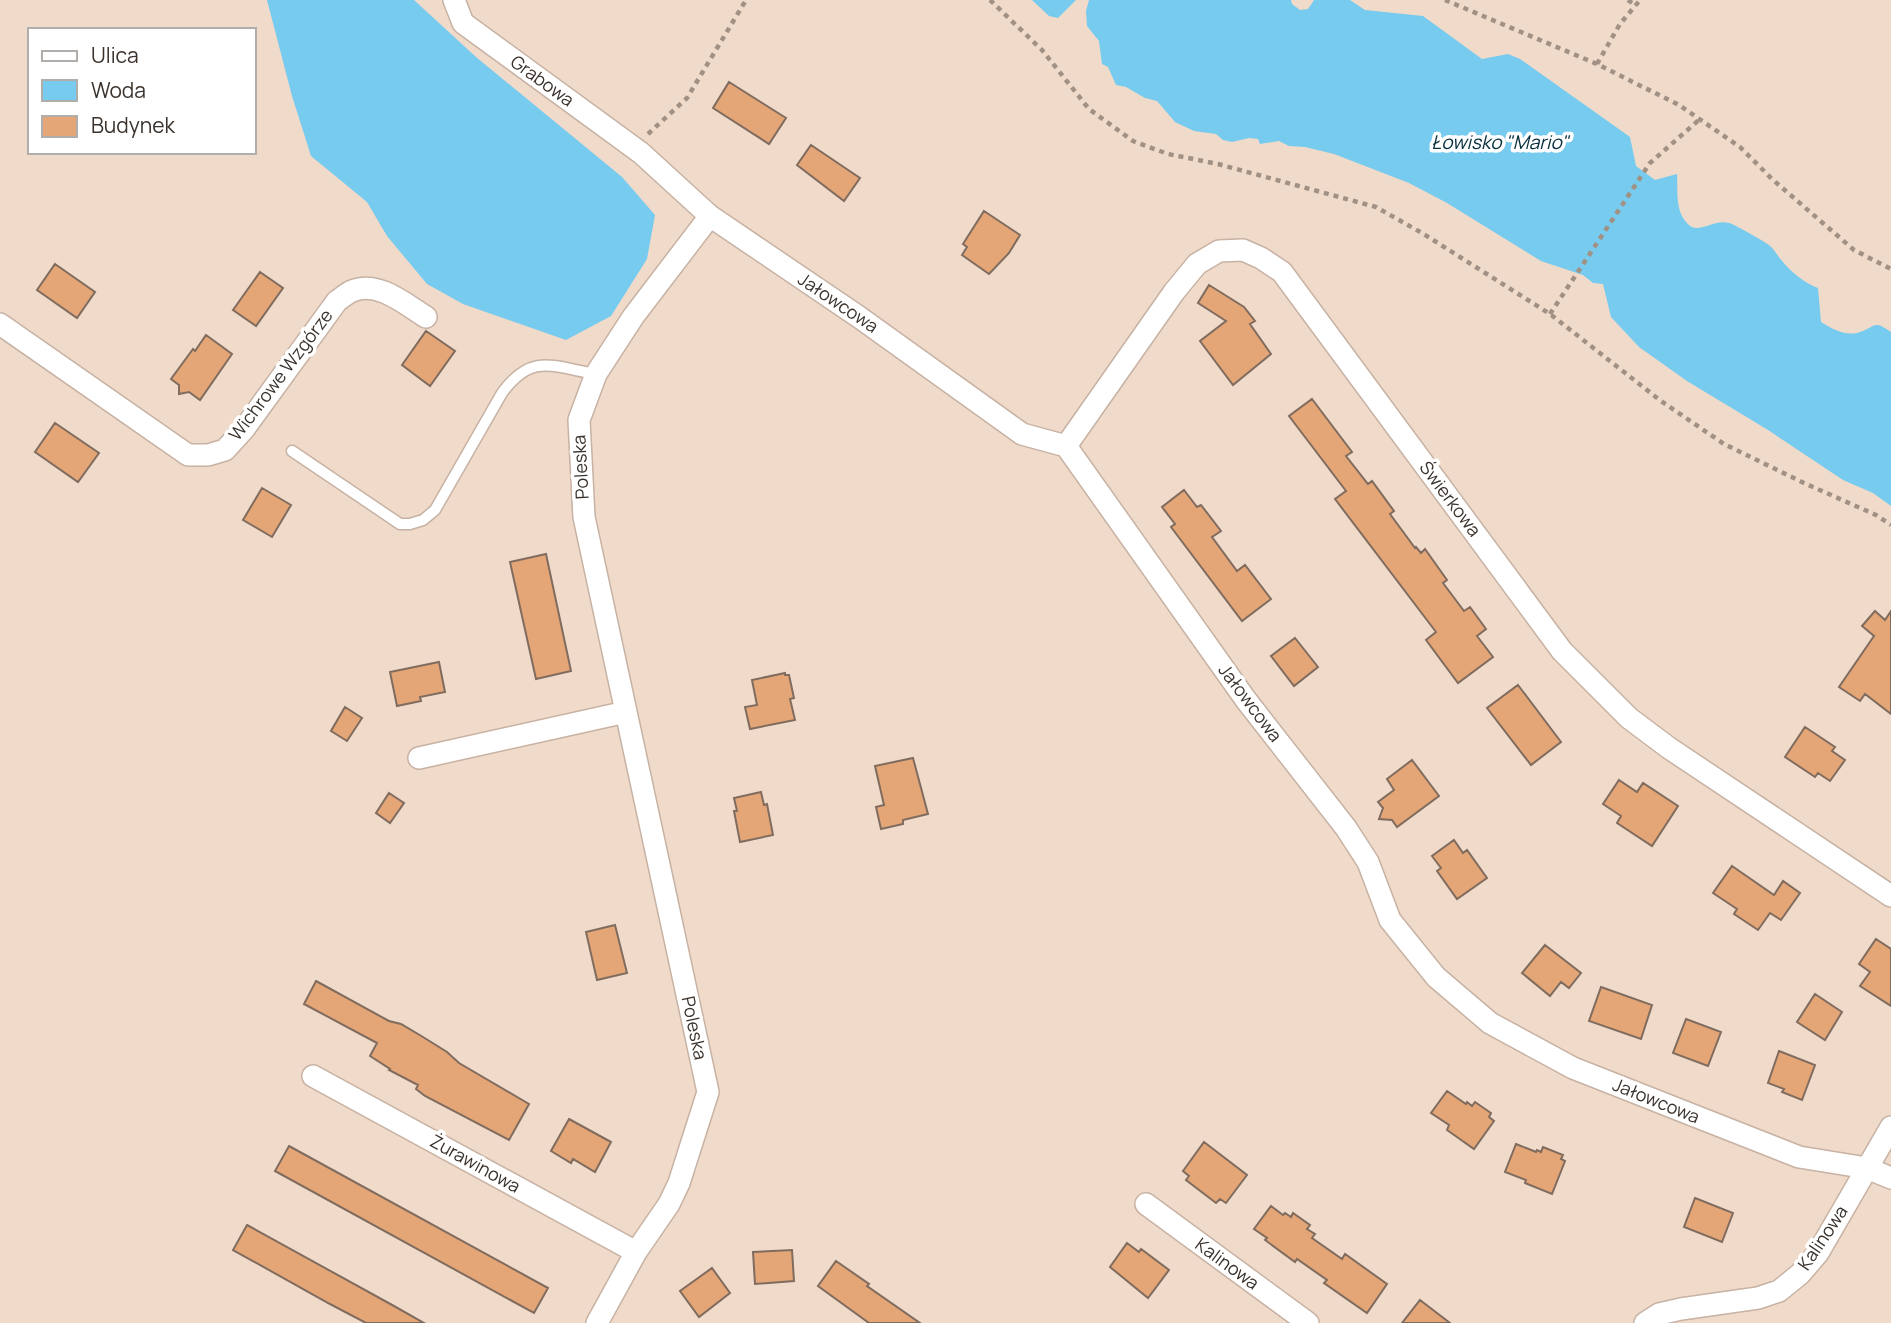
<svg xmlns="http://www.w3.org/2000/svg" width="1891" height="1323" font-family="Manrope,sans-serif">
<rect width="100%" height="100%" fill="#f0daca"/>
<!-- water -->
<path fill="#76cbef" d="M267,0H414L476,57L622,177L655,215L647,259L611,316L566,340L463,304L427,284L387,236L367,202L311,156L292,96Z
M1032,0H1076L1058,18L1049,16Z
M1089,0H1291L1292,4L1300,10L1308,9L1314,0H1350L1365,10L1423,16L1482,59L1508,54L1520,59L1630,137L1636,166L1655,180L1677,174C1678,190 1675,209 1686,222C1699,239 1715,213 1736,226C1747,232 1759,238 1769,245C1775,250 1778,257 1783,262C1792,273 1805,283 1818,288L1821,322C1832,329 1846,337 1860,332C1877,326 1873,320 1891,332V506L1873,493L1843,480L1768,430L1687,381L1639,347L1611,317L1603,284L1593,283L1583,275L1541,261L1447,203L1409,183L1334,154L1305,147L1289,146L1279,141L1260,144L1258,139L1249,138L1232,142L1223,140L1216,134L1194,131L1175,122L1157,101L1145,98L1126,87L1116,85L1108,67L1102,64L1099,41L1087,26L1086,11Z"/>
<!-- building -->
<path fill="#e5a677" stroke="#806c5e" stroke-width="2" d="M729,82L786,118L769,144L713,108Z
M811,145L860,178L844,201L797,165Z
M984,211L1020,235L1009,253L989,274L962,255L967,247L963,244Z
M55,264L95,292L77,318L37,290Z
M260,272L283,288L256,326L233,310Z
M1209,285L1244,307L1255,321L1250,324L1271,354L1233,385L1200,341L1226,321L1198,303Z
M426,331L455,351L430,386L402,365Z
M206,335L232,354L200,400L189,392L179,394V385L171,379L193,349L195,351Z
M1312,399L1352,452L1346,456L1368,484L1372,481L1394,511L1390,514L1415,548L1416,547L1421,553L1425,549L1447,580L1443,583L1464,611L1470,607L1486,629L1477,636L1493,657L1458,683L1426,640L1436,632L1335,499L1346,491L1289,416Z
M55,423L99,453L78,482L35,452Z
M262,488L291,505L272,537L243,520Z
M1184,490L1197,507L1201,505L1221,531L1212,537L1237,571L1245,565L1271,599L1242,621L1171,527L1175,524L1162,507Z
M546,554L571,671L536,679L510,562Z
M1875,611L1885,620L1891,611V714L1865,694L1860,701L1839,687L1874,636L1862,626Z
M1295,638L1318,667L1294,686L1271,656Z
M439,662L445,692L420,697L421,701L397,706L390,672Z
M785,673V675H789L794,698L790,699L795,720L750,729L745,707L757,705L752,680Z
M1518,685L1561,742L1531,765L1487,708Z
M345,707L362,718L347,741L331,731Z
M1805,727L1835,747L1832,751L1845,760L1830,781L1818,773L1815,777L1785,757Z
M913,758L928,814L903,820V824L881,829L876,807L884,805L875,766Z
M1412,760L1439,796L1397,827L1392,820L1379,819L1383,808L1378,802L1394,790L1387,779Z
M1619,780L1637,792L1643,783L1678,806L1652,846L1617,823L1621,816L1603,804Z
M761,792L764,805L767,804L773,835L740,842L734,811H737L734,798Z
M389,793L404,803L390,823L376,813Z
M1454,840L1463,853L1467,850L1487,878L1457,899L1437,871L1441,868L1432,856Z
M1732,866L1774,895L1783,881L1800,893L1781,920L1770,913L1758,930L1734,914L1737,909L1713,893Z
M615,925L627,973L597,980L586,932Z
M1876,939L1891,949V1006L1860,986L1870,972L1859,964Z
M1545,945L1581,973L1569,988L1561,982L1550,996L1522,973Z
M316,981L389,1021L401,1024L423,1037L447,1052L459,1063L529,1104L509,1140L425,1096L416,1089L418,1085L389,1070L390,1069L370,1056L377,1043L304,1004Z
M1601,987L1652,1005L1641,1039L1589,1021Z
M1815,994L1842,1012L1825,1040L1797,1022Z
M1686,1019L1721,1032L1708,1066L1673,1053Z
M1779,1051L1815,1065L1802,1100L1782,1092L1784,1089L1768,1083Z
M1447,1091L1466,1104L1467,1102L1472,1106L1475,1102L1491,1113L1489,1117L1494,1121L1474,1149L1447,1130L1449,1125L1431,1113Z
M569,1119L611,1142L595,1172L573,1159L571,1163L551,1151Z
M1204,1142L1247,1175L1226,1203L1220,1199L1216,1203L1186,1180L1189,1176L1183,1171Z
M1516,1144L1536,1152L1537,1150L1541,1152L1543,1147L1563,1155L1561,1159L1565,1161L1552,1194L1525,1183L1526,1180L1505,1172Z
M289,1146L548,1288L534,1313L275,1171Z
M1695,1198L1733,1213L1722,1242L1684,1227Z
M1271,1206L1283,1215L1285,1213L1291,1217L1293,1213L1310,1225L1307,1229L1315,1234L1312,1238L1342,1259L1345,1254L1387,1284L1367,1313L1324,1283L1327,1280L1297,1259L1295,1262L1265,1240L1267,1238L1254,1229Z
M247,1225L394,1306L424,1323H366L330,1304L233,1250Z
M1127,1243L1139,1252L1141,1249L1169,1270L1148,1298L1110,1267Z
M792,1250L794,1281L755,1284L753,1252Z
M836,1261L869,1284L867,1286L920,1323H869L818,1286Z
M712,1268L730,1293L699,1317L680,1291Z
M1420,1300L1450,1323H1402Z"/>
<g fill="none" stroke-linecap="round" stroke-linejoin="round">
<!-- lane casing -->
<g stroke="#c7b2a3" stroke-width="13">
<path id="lane" d="M292,451L400,524H410L423,520L435,510L502,393C532,352 553,367 596,374"/>
</g>
<!-- street casing -->
<g stroke="#c7b2a3" stroke-width="24">
<path id="street" d="M454,0L463,23L641,153L710,216L859,317L1022,434L1066,446L1246,700L1346,828L1368,862L1390,920L1436,977L1490,1023L1573,1068L1799,1157L1867,1168L1891,1178
M0,324L188,455H208L225,450L244,429L337,301C342,298 347,293 352,291C378,280 405,304 426,317
M1066,446L1174,292L1197,264L1219,251L1243,250L1261,258L1282,272L1562,651L1629,718L1669,748L1891,896
M419,758L626,712
M313,1076L636,1252
M1146,1204L1308,1323
M597,1323L636,1252L669,1204L679,1183L708,1092L584,517L579,420L596,374L633,317L710,216
M1645,1323L1659,1314L1681,1309L1758,1298L1779,1291L1800,1274L1818,1253L1891,1127"/>
</g>
<!-- path -->
<path stroke="#a19185" stroke-width="4.5" stroke-dasharray="5 5" stroke-linecap="butt" d="M990,0L1042,50L1089,109L1133,141L1168,154L1218,164L1376,207L1422,233L1550,314L1661,401L1724,444L1804,483L1876,515L1891,525
M1445,0L1597,64L1679,105L1740,147L1772,179L1854,250L1891,269
M1628,0L1636,6
M1597,64L1620,24L1640,0
M648,134L687,98L746,0
M1550,314L1650,163L1700,119"/>
<!-- lane -->
<use href="#lane" stroke="#fff" stroke-width="10"/>
<!-- street -->
<use href="#street" stroke="#fff" stroke-width="21"/>
</g>
<g text-anchor="middle" stroke-width="7" stroke-linejoin="round" paint-order="stroke">
<!-- street labels -->
<g font-size="18" fill="#3b322c" stroke="#fff">
<text transform="translate(542 81) rotate(36)" y="6">Grabowa</text>
<text transform="translate(838 303) rotate(34)" y="6">Jałowcowa</text>
<text transform="translate(281 375) rotate(-53)" y="6">Wichrowe Wzgórze</text>
<text transform="translate(581 467) rotate(-93)" y="6">Poleska</text>
<text transform="translate(1450 499) rotate(53)" y="6">Świerkowa</text>
<text transform="translate(1250 703) rotate(53)" y="6">Jałowcowa</text>
<text transform="translate(694 1028) rotate(78)" y="6">Poleska</text>
<text transform="translate(1656 1101) rotate(22)" y="6">Jałowcowa</text>
<text transform="translate(475 1164) rotate(29)" y="6">Żurawinowa</text>
<text transform="translate(1823 1238) rotate(-56)" y="6">Kalinowa</text>
<text transform="translate(1227 1264) rotate(36)" y="6">Kalinowa</text>
</g>
<!-- water labels -->
<g font-size="19" font-style="italic" fill="#07303f" stroke="#fff">
<text x="1500" y="149">Łowisko "Mario"</text>
</g>
</g>
<!-- legend -->
<rect x="28" y="28" width="228" height="126" fill="#ffffff" stroke="#b1adab" stroke-width="2"/>
<rect x="42" y="51" width="35" height="10" fill="#ffffff" stroke="#b1adab" stroke-width="2"/>
<text x="91" y="63" font-size="21" fill="#3b322c">Ulica</text>
<rect x="42" y="80" width="35" height="21" fill="#76cbef" stroke="#b1adab" stroke-width="2"/>
<text x="91" y="98" font-size="21" fill="#3b322c">Woda</text>
<rect x="42" y="116" width="35" height="21" fill="#e5a677" stroke="#b1adab" stroke-width="2"/>
<text x="91" y="133" font-size="21" fill="#3b322c">Budynek</text>
</svg>
